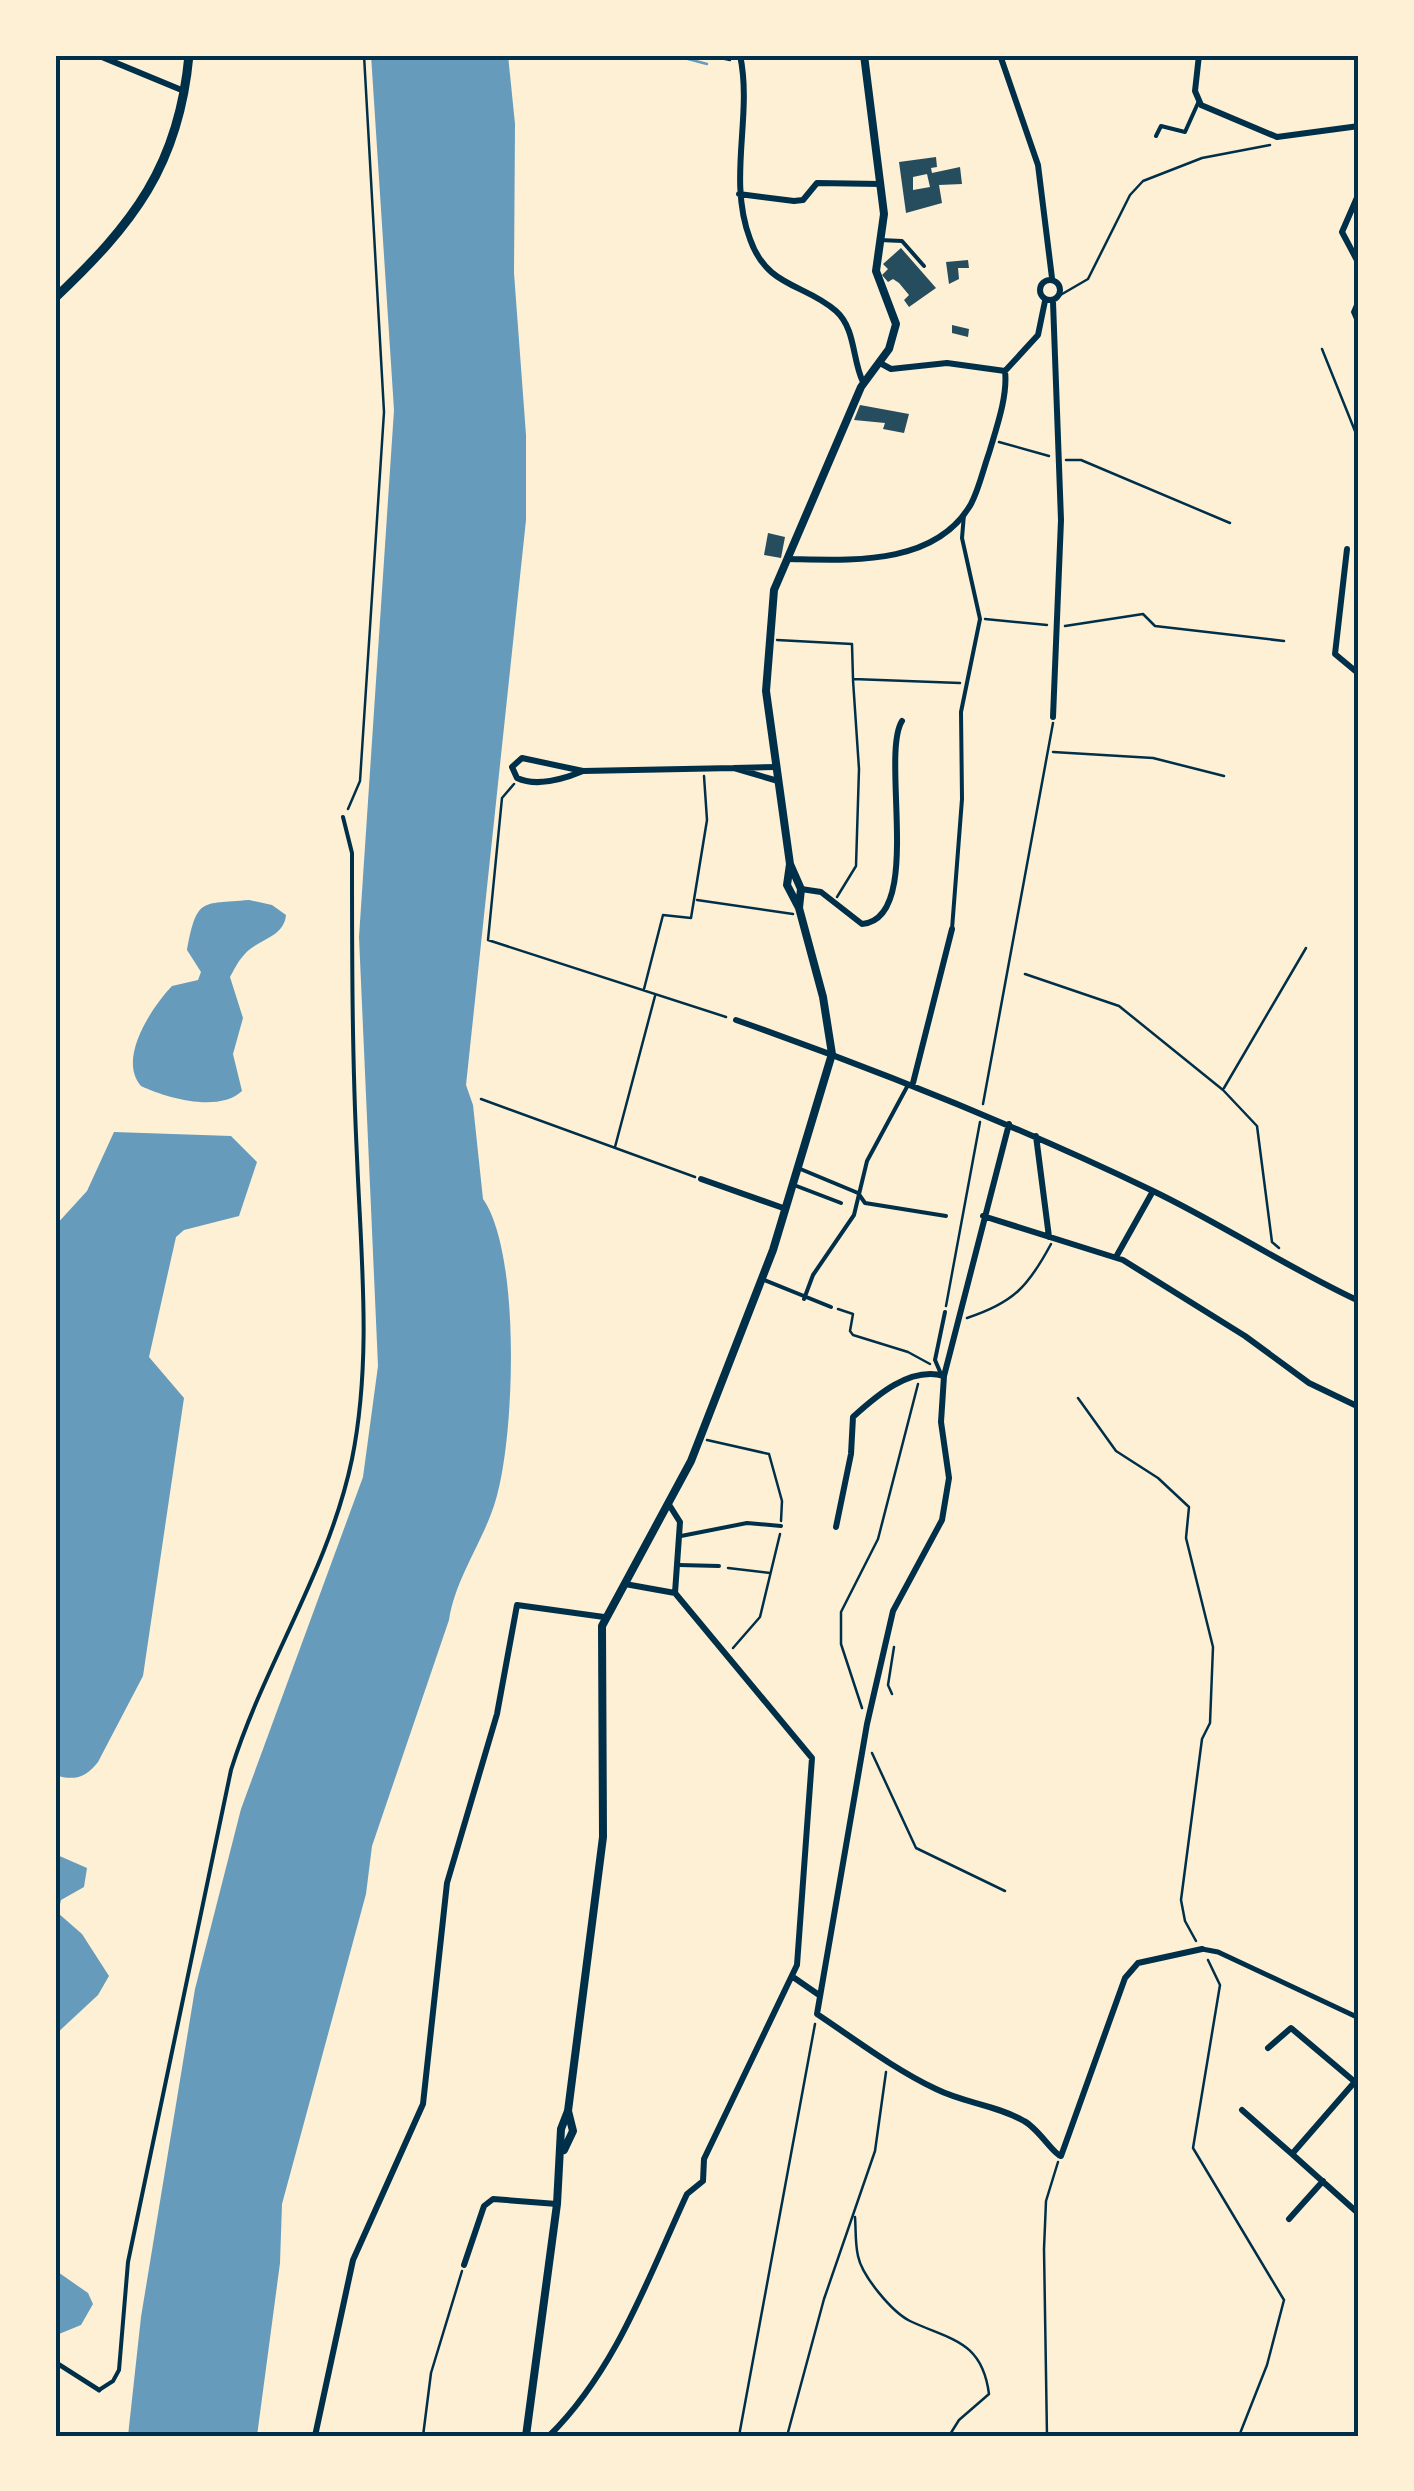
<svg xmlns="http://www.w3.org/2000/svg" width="1414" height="2491" font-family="'Nunito Sans',sans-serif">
<rect width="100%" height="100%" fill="#fdf0d5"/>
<!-- water -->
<path fill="#669bbc" d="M371,55H508L515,124L514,273L526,435V520L466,1085L473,1105L483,1199C521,1253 515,1435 496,1499C484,1541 456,1576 449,1620L372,1846L366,1894L282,2204L280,2263L257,2436H128L141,2317L195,1989L241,1809L363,1477L378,1366L359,937L394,410Z
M249,900L272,905L286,915C284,938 257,939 244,955C238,961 234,970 230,977L243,1018L233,1054L242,1091C219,1113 166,1098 141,1086C117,1059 152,1007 172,986L198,980L201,972L187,950C197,898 200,904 249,900Z
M114,1132L231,1136L257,1162L239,1216L184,1230L176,1237L149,1357L184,1398L143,1676L98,1762C86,1778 74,1781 55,1775V1226L87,1191Z
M55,1854L87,1868L84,1887L61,1900L58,1913L82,1934L109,1976L98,1995L55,2035Z
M55,2270L88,2293L93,2304L81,2325L59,2334L55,2333Z"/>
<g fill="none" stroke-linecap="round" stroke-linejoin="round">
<!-- stream -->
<path stroke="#669bbc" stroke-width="2.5" d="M673,55L707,64"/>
</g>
<!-- building -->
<path fill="#264d5e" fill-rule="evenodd" d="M936,157L937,167L931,168L932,173L960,167L962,184L939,185L942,203L906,213L899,162ZM927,174L930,187L913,190V177Z
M901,248L936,288L909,307L904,300L909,295L899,283L893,279L888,282L882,275L888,269L883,264Z
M968,260L969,268H958L959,279L949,284L946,262Z
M952,325L969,329L968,337L952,333Z
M860,405L909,414L904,433L883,429L885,423L854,420Z
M768,533L785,537L781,558L764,555Z"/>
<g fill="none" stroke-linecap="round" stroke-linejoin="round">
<!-- path -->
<path stroke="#003049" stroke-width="2.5" d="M706,55L730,60
M1057,297L1088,279L1130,195L1143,181L1202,158L1270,145
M1322,349L1359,441
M999,442L1049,456
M1066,460H1081L1230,523
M985,619L1047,625
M1065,626L1143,614L1155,626L1284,641
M777,640L852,644L853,679L960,683
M1053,752L1153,758L1224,776
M514,784L502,798L488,940L726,1017
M348,809L360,781L384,412L364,55
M837,897L856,866L859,769L853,680
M697,900L793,914
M1025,974L1119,1006L1223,1090L1257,1126L1272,1242L1279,1248
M644,989L663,915L691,918L707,820L704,776
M1224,1088L1306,948
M481,1099L695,1177
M983,1104L1053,723
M615,1147L655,996
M946,1306L980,1122
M838,1309L853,1314L850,1331L853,1335L908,1352L930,1364
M967,1318C1013,1303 1028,1287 1051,1244
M1078,1398L1116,1451L1158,1478L1189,1507L1186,1538L1213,1647L1210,1723L1202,1739L1181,1900L1185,1921L1196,1941
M707,1440L769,1454L782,1501L781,1521
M728,1568L770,1573
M733,1648L760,1617L780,1534
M892,1694L888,1685L894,1647
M862,1708L841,1644V1612L878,1539L918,1384
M872,1753L916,1848L1005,1891
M1208,1960L1220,1985L1193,2148L1284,2300L1267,2365L1239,2436
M855,2217C856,2230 855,2243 858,2256C862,2276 892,2312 910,2321C950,2340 982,2340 989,2394L959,2420L949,2436
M423,2436L431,2373L462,2271
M739,2436L815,2024
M787,2436L824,2299L875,2151L886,2072
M1047,2436L1044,2249L1046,2201L1058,2162"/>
<!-- service -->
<path stroke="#003049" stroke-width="4" d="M1156,136L1161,126L1185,132L1198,103
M880,240L902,241L924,266
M1359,298L1353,312L1359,326
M952,929L962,799L961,712L980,619L962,538L964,514
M798,1168L858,1193L865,1203L946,1216
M794,1185L841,1203
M762,1279L831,1307
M804,1299L813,1275L854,1215L867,1161L908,1085
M941,1374L935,1360L945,1312
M681,1536L747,1523L781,1526
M679,1565L719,1566
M99,2390L113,2381L119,2370L128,2262L231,1770C264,1664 329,1570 352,1459C372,1360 361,1257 357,1157C352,1056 352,954 352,853L343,817"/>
<!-- pedestrian -->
<path stroke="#003049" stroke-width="5" d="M1202,1949L1218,1952L1359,2018
M55,2362L99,2390"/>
<!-- minor -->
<path stroke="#003049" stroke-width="6" d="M97,55L184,91
M740,55C753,116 727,178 750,239C767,288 804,283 836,311C856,329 852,360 863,382
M1000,55L1038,165L1052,278
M1199,55L1195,91L1201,105L1277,137L1359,126
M1359,193L1342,232L1359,264
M739,194L794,201L803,200L817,183L881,184
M1040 290a10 10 0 1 1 20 0a10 10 0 1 1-20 0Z
M1053,302L1061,520L1053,717
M880,363L891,369L947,363L1005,371
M1005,371L1038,335L1045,301
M1347,549L1335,654L1359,674
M787,559C848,560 935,567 971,504C979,489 983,470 989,453C996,429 1008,396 1005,371
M777,767L734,768L778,781
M583,771C564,779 536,787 517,778L512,767L522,758L583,771L734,768
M801,889L821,892L862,924C924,919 880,756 902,721
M736,1020C878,1070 1015,1125 1151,1190C1222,1224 1288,1268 1359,1301
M913,1083L952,929
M1009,1124L944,1376L941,1422L949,1478L942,1520L893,1611L867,1724L817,2014C856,2040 894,2069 936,2089C964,2103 996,2105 1024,2121C1039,2129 1053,2154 1061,2156L1125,1978L1138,1963L1202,1949
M1036,1136L1049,1237
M701,1179L786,1209
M983,1216L1123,1260L1245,1336L1309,1383L1359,1407
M1116,1257L1153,1191
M668,1503L680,1522L675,1593
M836,1527L851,1454L853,1417C876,1396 910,1366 944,1376
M793,1977L819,1995
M1268,2048L1291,2028L1355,2082
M1359,2077L1292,2154L1359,2214
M1242,2110L1292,2154
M1289,2219L1323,2181
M464,2265L484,2206L493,2199L557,2204
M315,2436L353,2260L423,2104L447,1883L497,1714L517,1605L604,1617
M549,2436C616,2370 648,2278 687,2194L703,2181L704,2159L797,1965L812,1758L675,1593L625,1584"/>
<!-- tertiary -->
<path stroke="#003049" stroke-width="8" d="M790,864L787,885L799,908
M564,2150L573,2131L568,2111
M526,2436L557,2204L561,2129L568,2111L603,1837L602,1626L691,1461L773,1250L832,1054L823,997L799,908L801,889L790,864L766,691L774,590L861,387L889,349L896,324L876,271L884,214L864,55"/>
<!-- secondary -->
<path stroke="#003049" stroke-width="9" d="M55,298C133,224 179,166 189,55"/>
</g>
<!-- border -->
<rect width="1414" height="2491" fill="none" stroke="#fdf0d5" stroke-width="115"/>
<rect x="58" y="58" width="1298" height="2376" fill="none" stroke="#003049" stroke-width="4"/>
</svg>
